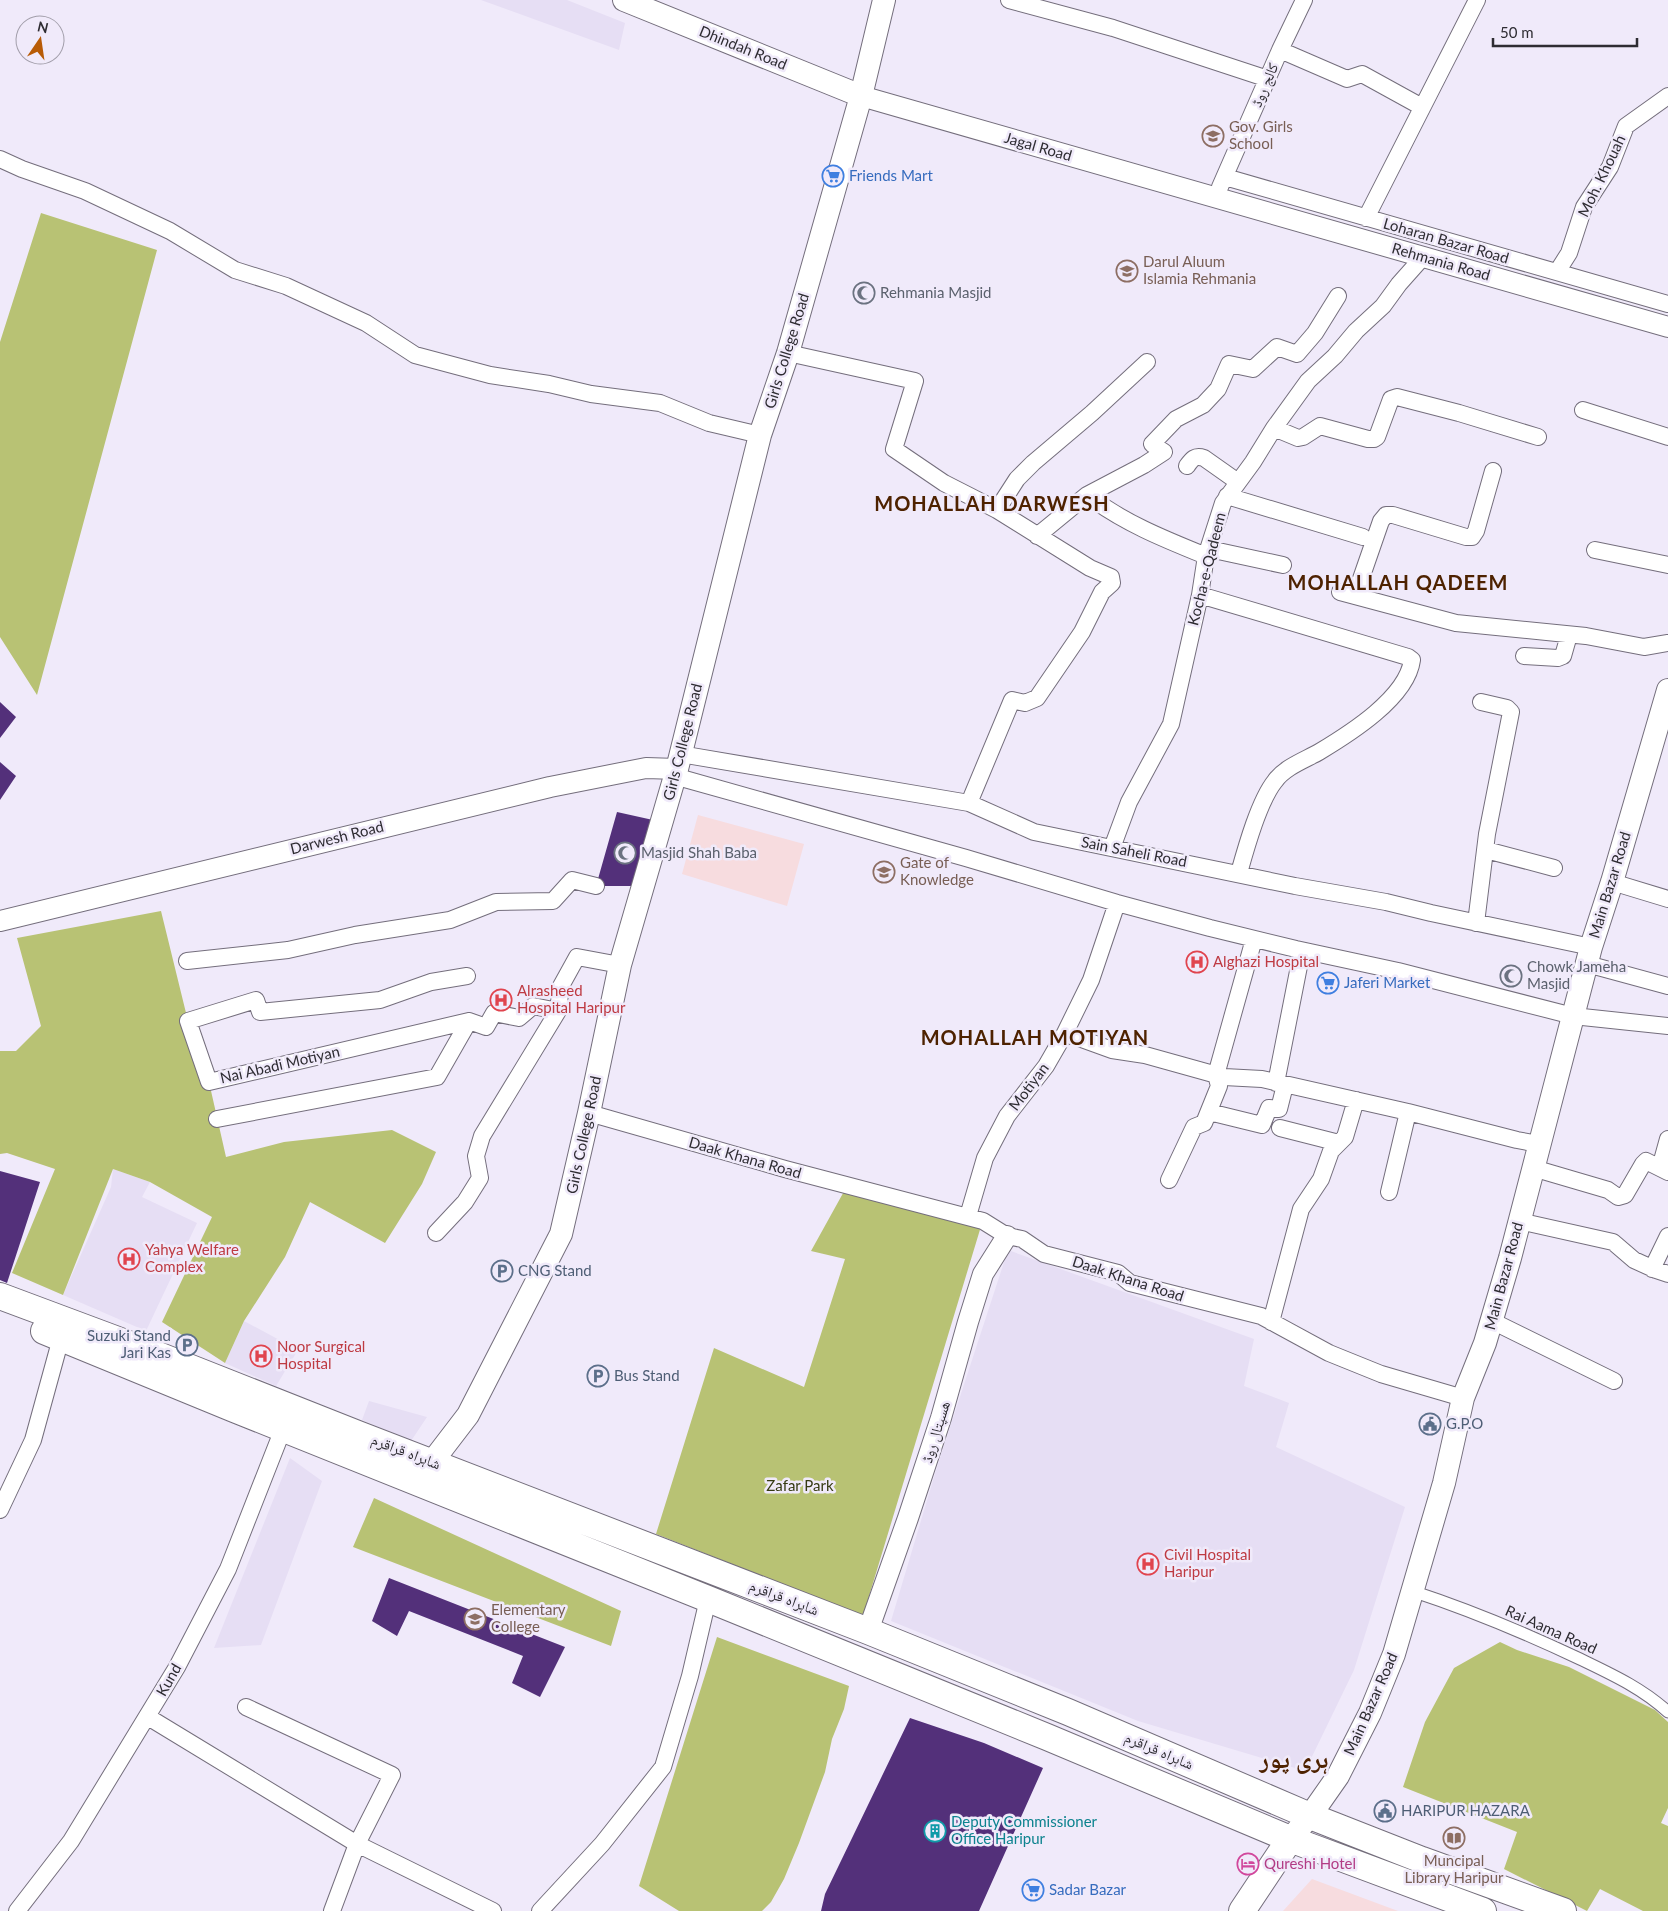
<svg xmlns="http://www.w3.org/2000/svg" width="1668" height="1911" font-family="Lato,'Noto Naskh Arabic',sans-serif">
<rect width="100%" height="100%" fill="#f0eafa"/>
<!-- built -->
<path fill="#e6def4" d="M481,0H567L625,23L619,50Z
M113,1169L150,1182L142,1197L197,1223L146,1331L63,1295L111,1187Z
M1008,1250L1254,1339L1244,1386L1289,1403L1276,1447L1405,1507L1354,1670L1305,1771L1138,1721L891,1621L937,1467Z
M244,1321L298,1350L276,1386L225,1363Z
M369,1401L427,1417L411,1441L362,1420Z
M290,1458L322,1481L261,1645L214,1648Z"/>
<!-- education -->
<path fill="#f7dcdf" d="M698,815L804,844L787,906L682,874Z
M1312,1879L1398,1911H1283Z"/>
<!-- green -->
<path fill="#b8c274" d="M41,213L157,250L37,695L0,637V342Z
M161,911L188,1021L209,1082L226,1157L284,1142L392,1130L436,1152L422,1184L385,1243L310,1202L285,1257L244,1321L225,1363L162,1322L212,1217L150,1182L113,1169L63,1295L12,1273L55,1169L7,1153L0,1154V1051H16L41,1026L17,938Z
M847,1186L982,1223L863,1616L656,1534L714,1348L804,1387L845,1259L811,1251Z
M374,1498L621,1611L611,1646L353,1547Z
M717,1637L849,1686L844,1709L832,1739L825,1772L799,1843L784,1879L771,1902L762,1911H679L639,1886Z
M1500,1642L1517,1650L1569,1667L1655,1710L1668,1722V1808L1661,1823L1668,1826V1911H1643L1600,1889L1587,1911L1504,1869L1517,1832L1403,1787L1425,1722L1454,1668Z"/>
<!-- building -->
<path fill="#53307a" d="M0,702L16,717L0,738Z
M0,762L16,776L0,800Z
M617,812L653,820L636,886H596Z
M0,1171L40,1182L7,1283L0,1280Z
M389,1578L565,1647L540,1697L512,1683L523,1656L409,1611L397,1636L372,1621Z
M910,1718L984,1743L1043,1768L979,1911H821L825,1894Z"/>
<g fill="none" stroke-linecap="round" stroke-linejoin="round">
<!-- pedestrian casing -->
<g stroke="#746e7c" stroke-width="13">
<path id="pedestrian" d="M1412,1591C1470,1610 1525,1633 1580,1659C1611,1674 1642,1688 1668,1712"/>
</g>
<!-- minor casing -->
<g stroke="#746e7c" stroke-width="18">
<path id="minor" d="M1009,0L1113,28L1268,79
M1280,50L1347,79L1362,74L1422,107
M0,159L22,169L85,191L170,231L235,270L286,286L366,323L415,355L490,375L549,384L591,394L660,403L709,423L760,435
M1225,177L1668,304
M1220,187L1280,50L1304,0
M1366,218L1477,0
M1557,272L1569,253L1584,207L1610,167L1626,126L1668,96
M788,353L915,381L894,449L944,483L997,510L1090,568L1111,577L1112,583L1102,592L1082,632L1037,698L1025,703L1012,700L969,803
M1583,410L1668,437
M1274,428L1298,438L1303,437L1320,426L1368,439H1374L1377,437L1391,399L1397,397L1459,413L1538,437
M1187,466C1192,459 1195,455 1204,458L1238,482
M1087,495C1124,523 1164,539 1206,556
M1227,496L1363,537
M997,510L1017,479L1033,463L1092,413L1147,362
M1037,536L1087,495L1144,465L1164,452L1152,444L1176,419L1203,405L1218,389L1229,364L1253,369L1277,347L1297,354L1315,333L1338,296
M1209,549L1283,565
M1595,550L1668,565
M1340,592L1456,623L1586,636L1644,647L1668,643
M1200,595L1408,657L1412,660C1407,698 1349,734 1319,752C1305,760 1285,767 1275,781C1259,801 1246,848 1239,873
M1355,596L1381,521L1386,515H1393L1466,537H1472L1476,531L1493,471
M1524,656L1558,658L1563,656L1569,635
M680,754L969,803L1034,832L1295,886L1386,902L1431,913L1591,947
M674,776L966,858L1117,903L1210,928L1296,949L1398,971L1573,1016L1668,1026
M1112,848L1129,802L1171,724L1200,595L1206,556L1223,503L1253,462L1274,428L1308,381L1335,356L1356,331L1383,306L1399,284L1423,257
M1486,850L1554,868
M1612,882L1668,899
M1476,923L1487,834L1511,712L1507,708L1481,702
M187,961L288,950L355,935L450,920L496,902L553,901L572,880L596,886
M1587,964L1668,986
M467,976L431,982L380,1000L260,1012L256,1000L188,1021L209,1082L469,1021L486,1027L494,1013L519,1018L533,1006L558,1011
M1065,1033L1112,1050L1145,1055L1224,1077L1262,1079L1408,1112L1517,1140L1539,1144
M1276,1083L1302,951
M1209,1112L1262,1125L1269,1108L1279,1109L1285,1085
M589,1113L785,1169L983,1221L1007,1236L1022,1239L1044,1254L1118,1273L1130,1283L1261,1316L1329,1353L1381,1374L1463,1398
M217,1119L437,1077L469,1021
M1280,1128L1339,1143
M1533,1168L1608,1190L1618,1197L1625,1195L1643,1164L1646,1161L1668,1172
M1660,1168L1668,1139
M1169,1180L1194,1127L1204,1123L1219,1086L1216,1075L1254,939
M1389,1192L1408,1112
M968,1216L985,1158L1007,1116L1046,1066L1065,1033L1091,980L1117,903
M1519,1221L1613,1242L1634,1260L1656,1270L1668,1274
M436,1233L465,1202L480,1178L476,1156L482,1136L558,1011L561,986L577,957L620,965
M1652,1269L1668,1236
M1492,1321L1614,1381
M1271,1322L1301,1209L1321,1179L1331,1151L1345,1137L1356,1100
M0,1510L33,1440L61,1338
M246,1707L392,1775L357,1844L332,1911
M148,1717L357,1844L493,1911
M17,1911L71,1841L177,1667L228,1569L283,1429
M540,1911L602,1844L663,1767L690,1676L708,1599"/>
</g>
<!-- tertiary casing -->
<g stroke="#746e7c" stroke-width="22">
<path id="tertiary" d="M861,96L1668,327
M0,921L550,787L646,768L677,769
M868,1631L908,1518L941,1418L968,1322L983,1274L1007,1236"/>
</g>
<!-- secondary casing -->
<g stroke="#746e7c" stroke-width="24">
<path id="secondary" d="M624,0L861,96
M432,1462L468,1415L561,1234L589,1113L620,965L677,769L760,435L788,353L861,96L884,0
M1290,1839L1310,1816L1338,1776L1370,1713L1394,1654L1444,1483L1463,1398L1485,1343L1510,1258L1591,947L1612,882L1668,690"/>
</g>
<!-- trunk casing -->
<g stroke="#746e7c" stroke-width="28">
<path id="trunk" d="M0,1296L158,1355L358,1434L868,1631L1068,1712L1310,1816L1422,1860L1563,1911
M44,1331L234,1409L708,1599L1047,1737L1290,1839L1483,1911
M1242,1911L1290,1839"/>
</g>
<!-- pedestrian -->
<use href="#pedestrian" stroke="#fff" stroke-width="11"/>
<!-- minor -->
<use href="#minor" stroke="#fff" stroke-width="16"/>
<!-- tertiary -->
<use href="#tertiary" stroke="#fff" stroke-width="20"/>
<!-- secondary -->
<use href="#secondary" stroke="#fff" stroke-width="22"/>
<!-- trunk -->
<use href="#trunk" stroke="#fff" stroke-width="26"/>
</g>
<!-- icons -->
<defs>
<g id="school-ring" transform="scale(1.125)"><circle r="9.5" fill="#f0eafa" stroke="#8d6e63" stroke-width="1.5"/><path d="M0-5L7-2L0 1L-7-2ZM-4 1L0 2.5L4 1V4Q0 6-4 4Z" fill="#8d6e63"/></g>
<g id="supermarket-ring" transform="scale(1.125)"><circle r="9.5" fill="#f0eafa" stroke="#3f7fe0" stroke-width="1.5"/><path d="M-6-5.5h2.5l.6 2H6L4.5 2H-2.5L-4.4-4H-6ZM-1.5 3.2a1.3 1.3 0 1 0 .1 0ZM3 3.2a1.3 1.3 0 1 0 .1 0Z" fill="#3f7fe0"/></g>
<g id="mosque-ring" transform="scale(1.125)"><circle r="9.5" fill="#f0eafa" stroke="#6b7280" stroke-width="1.5"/><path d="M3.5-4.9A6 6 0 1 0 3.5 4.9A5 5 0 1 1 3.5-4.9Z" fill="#6b7280"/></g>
<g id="hospital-ring" transform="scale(1.125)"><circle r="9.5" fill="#f0eafa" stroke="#e0444e" stroke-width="1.5"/><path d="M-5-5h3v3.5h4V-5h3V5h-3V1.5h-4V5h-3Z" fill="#e0444e"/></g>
<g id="parking-ring" transform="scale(1.125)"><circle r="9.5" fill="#f0eafa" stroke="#5c6f8a" stroke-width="1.5"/><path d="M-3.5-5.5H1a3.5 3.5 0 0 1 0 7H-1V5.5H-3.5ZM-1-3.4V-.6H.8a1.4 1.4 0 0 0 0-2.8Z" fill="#5c6f8a"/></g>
<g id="civic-ring" transform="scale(1.125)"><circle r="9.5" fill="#f0eafa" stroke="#5c6f8a" stroke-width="1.5"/><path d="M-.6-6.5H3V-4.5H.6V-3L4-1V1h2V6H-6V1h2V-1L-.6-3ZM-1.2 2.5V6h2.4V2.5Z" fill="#5c6f8a"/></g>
<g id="building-ring" transform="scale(1.125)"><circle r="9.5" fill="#f0eafa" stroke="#0f9aa8" stroke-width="1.5"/><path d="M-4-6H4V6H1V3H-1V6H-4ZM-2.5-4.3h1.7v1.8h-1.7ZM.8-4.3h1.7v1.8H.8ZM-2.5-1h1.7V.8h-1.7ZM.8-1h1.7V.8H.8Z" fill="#0f9aa8"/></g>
<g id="library-ring" transform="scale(1.125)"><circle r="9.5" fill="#f0eafa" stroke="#8d6e63" stroke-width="1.5"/><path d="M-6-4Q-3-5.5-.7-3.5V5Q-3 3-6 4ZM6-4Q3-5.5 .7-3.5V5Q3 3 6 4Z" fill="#8d6e63"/></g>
<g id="hotel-ring" transform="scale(1.125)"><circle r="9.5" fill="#f0eafa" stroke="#d1479c" stroke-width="1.5"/><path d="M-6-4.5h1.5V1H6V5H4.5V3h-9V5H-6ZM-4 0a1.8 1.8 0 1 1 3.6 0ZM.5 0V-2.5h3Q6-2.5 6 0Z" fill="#d1479c"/></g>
</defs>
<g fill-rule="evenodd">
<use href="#school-ring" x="1213" y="136"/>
<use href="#supermarket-ring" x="833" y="176"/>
<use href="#school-ring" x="1127" y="271"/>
<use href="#mosque-ring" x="864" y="293"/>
<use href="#mosque-ring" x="625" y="853"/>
<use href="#school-ring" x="884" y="872"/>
<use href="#hospital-ring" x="1197" y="962"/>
<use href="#mosque-ring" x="1511" y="976"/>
<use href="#supermarket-ring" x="1328" y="983"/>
<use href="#hospital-ring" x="501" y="1000"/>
<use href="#hospital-ring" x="129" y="1259"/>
<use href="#parking-ring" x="502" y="1271"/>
<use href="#parking-ring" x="187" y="1345"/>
<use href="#hospital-ring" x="261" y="1356"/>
<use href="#parking-ring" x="598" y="1376"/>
<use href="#civic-ring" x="1430" y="1424"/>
<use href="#hospital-ring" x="1148" y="1564"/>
<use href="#school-ring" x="475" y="1619"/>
<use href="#civic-ring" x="1385" y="1811"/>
<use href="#building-ring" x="935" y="1831"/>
<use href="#library-ring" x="1454" y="1838"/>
<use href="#hotel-ring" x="1248" y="1864"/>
<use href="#supermarket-ring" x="1033" y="1890"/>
</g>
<g text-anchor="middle" stroke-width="5" stroke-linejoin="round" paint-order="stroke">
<!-- street labels -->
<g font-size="15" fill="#2e2c32" stroke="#f0eafa">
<text transform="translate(743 48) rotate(22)" y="5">Dhindah Road</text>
<text transform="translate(1265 85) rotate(-67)" y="5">کالج روڈ</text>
<text transform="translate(1038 147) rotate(16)" y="5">Jagal Road</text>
<text transform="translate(1602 176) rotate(-64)" y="5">Moh. Khouah</text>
<text transform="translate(1446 241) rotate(16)" y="5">Loharan Bazar Road</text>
<text transform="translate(1441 262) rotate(16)" y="5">Rehmania Road</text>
<text transform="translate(787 351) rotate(-73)" y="5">Girls College Road</text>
<text transform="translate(1207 569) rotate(-76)" y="5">Kocha-e-Qadeem</text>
<text transform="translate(683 742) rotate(-76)" y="5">Girls College Road</text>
<text transform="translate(337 838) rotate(-14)" y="5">Darwesh Road</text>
<text transform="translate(1134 852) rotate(11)" y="5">Sain Saheli Road</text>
<text transform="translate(1610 885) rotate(-73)" y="5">Main Bazar Road</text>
<text transform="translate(280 1065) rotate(-13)" y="5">Nai Abadi Motiyan</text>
<text transform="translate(1029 1087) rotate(-53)" y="5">Motiyan</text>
<text transform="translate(584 1135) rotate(-78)" y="5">Girls College Road</text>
<text transform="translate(745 1158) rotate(16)" y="5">Daak Khana Road</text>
<text transform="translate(1504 1276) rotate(-75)" y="5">Main Bazar Road</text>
<text transform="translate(1128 1279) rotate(18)" y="5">Daak Khana Road</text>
<text transform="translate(936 1432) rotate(-73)" y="5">ھسپتال روڈ</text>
<text transform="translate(406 1452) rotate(21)" y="5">شاہراہ قراقرم</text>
<text transform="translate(784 1598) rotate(21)" y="5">شاہراہ قراقرم</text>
<text transform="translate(1551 1630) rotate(24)" y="5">Rai Aama Road</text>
<text transform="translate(169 1680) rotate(-60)" y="5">Kund</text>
<text transform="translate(1371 1704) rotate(-66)" y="5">Main Bazar Road</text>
<text transform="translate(1159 1751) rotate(23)" y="5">شاہراہ قراقرم</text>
</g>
<!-- education labels -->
<g font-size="15" fill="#785e54" stroke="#f0eafa" text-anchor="start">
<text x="1229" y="132">Gov. Girls<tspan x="1229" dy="17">School</tspan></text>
<text x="1143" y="267">Darul Aluum<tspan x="1143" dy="17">Islamia Rehmania</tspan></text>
<text x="900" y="868">Gate of<tspan x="900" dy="17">Knowledge</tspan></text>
<text x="491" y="1615">Elementary<tspan x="491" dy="17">College</tspan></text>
<text x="1454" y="1866" text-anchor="middle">Muncipal<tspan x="1454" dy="17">Library Haripur</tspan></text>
</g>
<!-- shop labels -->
<g font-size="15" fill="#366cbe" stroke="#f0eafa" text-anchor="start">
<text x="849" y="181">Friends Mart</text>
<text x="1344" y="988">Jaferi Market</text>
<text x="1049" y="1895">Sadar Bazar</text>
</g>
<!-- worship labels -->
<g font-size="15" fill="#5b616d" stroke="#f0eafa" text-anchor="start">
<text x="880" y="298">Rehmania Masjid</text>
<text x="641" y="858">Masjid Shah Baba</text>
<text x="1527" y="972">Chowk Jameha<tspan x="1527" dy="17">Masjid</tspan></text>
</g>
<!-- health labels -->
<g font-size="15" fill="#be3a42" stroke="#f0eafa" text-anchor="start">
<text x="1213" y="967">Alghazi Hospital</text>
<text x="517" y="996">Alrasheed<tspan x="517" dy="17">Hospital Haripur</tspan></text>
<text x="145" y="1255">Yahya Welfare<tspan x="145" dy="17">Complex</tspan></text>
<text x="277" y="1352">Noor Surgical<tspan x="277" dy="17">Hospital</tspan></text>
<text x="1164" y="1560">Civil Hospital<tspan x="1164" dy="17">Haripur</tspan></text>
</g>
<!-- service labels -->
<g font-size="15" fill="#4e5e75" stroke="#f0eafa" text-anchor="start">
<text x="518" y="1276">CNG Stand</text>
<text x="171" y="1341" text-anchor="end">Suzuki Stand<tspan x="171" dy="17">Jari Kas</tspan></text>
<text x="614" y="1381">Bus Stand</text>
<text x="1446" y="1429">G.P.O</text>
<text x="1401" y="1816">HARIPUR HAZARA</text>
</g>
<!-- park labels -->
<g font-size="15" fill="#353a11" stroke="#f0eafa">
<text x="800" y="1491">Zafar Park</text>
</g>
<!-- culture labels -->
<g font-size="15" fill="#0d838f" stroke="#f0eafa" text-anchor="start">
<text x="951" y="1827">Deputy Commissioner<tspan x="951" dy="17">Office Haripur</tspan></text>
</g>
<!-- hotel labels -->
<g font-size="15" fill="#b23c85" stroke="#f0eafa" text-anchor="start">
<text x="1264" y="1869">Qureshi Hotel</text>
</g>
<!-- district labels -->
<g font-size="20" font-weight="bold" letter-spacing="1" fill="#4e2200" stroke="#f0eafa">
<text x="992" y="511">MOHALLAH DARWESH</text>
<text x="1398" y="590">MOHALLAH QADEEM</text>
<text x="1035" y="1045">MOHALLAH MOTIYAN</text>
</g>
<!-- town labels -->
<g font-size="25" font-weight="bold" fill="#4e2200" stroke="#f0eafa">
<text x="1294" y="1768">ہری پور</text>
</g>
</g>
<!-- north arrow -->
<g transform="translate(40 40) rotate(13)"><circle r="24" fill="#f0eafa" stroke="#a29eaa"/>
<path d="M0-4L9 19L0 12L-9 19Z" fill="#b85b06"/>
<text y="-8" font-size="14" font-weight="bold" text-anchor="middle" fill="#2e2c32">N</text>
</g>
<!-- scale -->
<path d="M1493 38v8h144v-8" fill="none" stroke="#2e2c32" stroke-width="2.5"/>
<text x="1500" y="38" font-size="15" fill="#2e2c32" stroke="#f0eafa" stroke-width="4" paint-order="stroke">50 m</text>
</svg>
